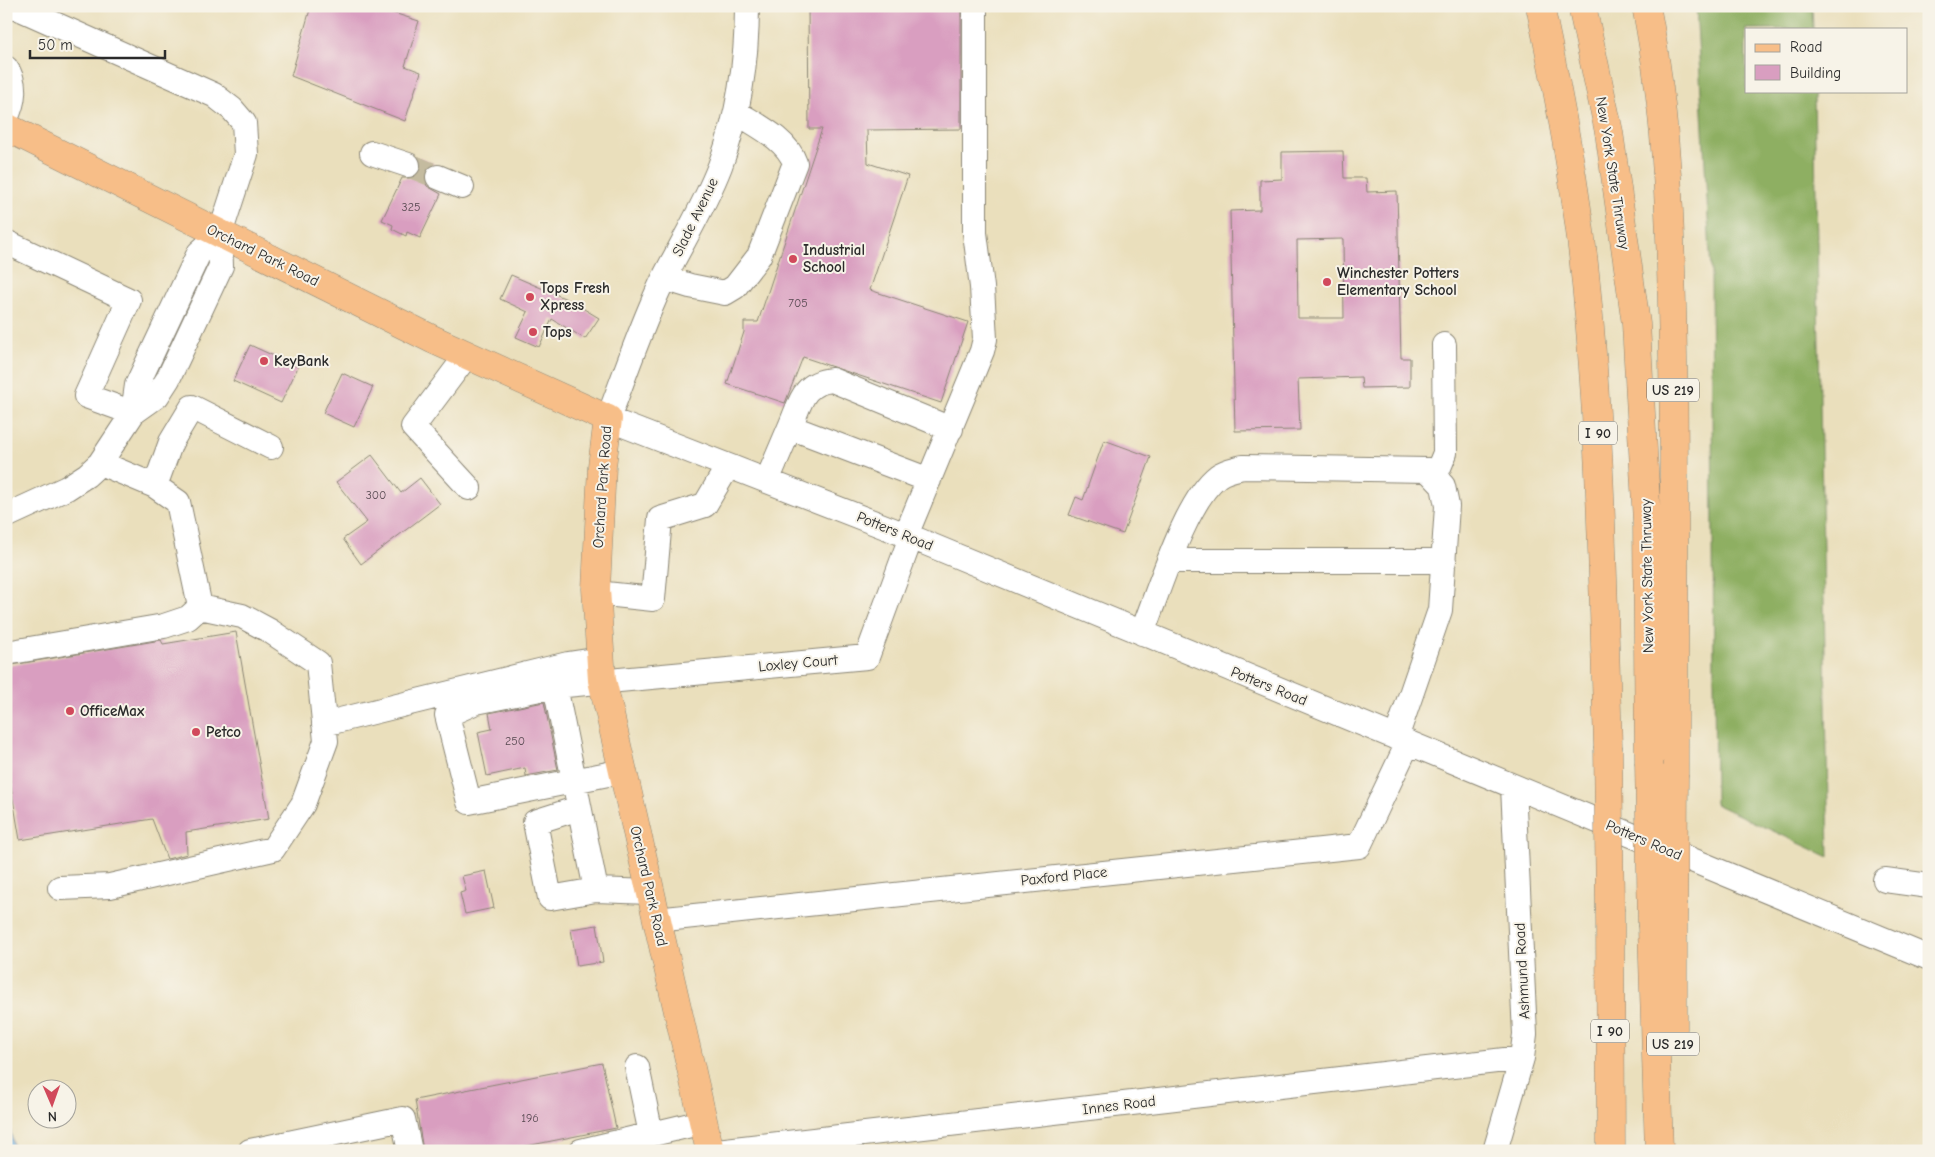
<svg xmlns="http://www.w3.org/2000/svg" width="1935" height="1157" font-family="'Comic Neue',sans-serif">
<rect width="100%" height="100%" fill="#f7f3e8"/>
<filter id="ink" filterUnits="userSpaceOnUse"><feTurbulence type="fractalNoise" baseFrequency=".02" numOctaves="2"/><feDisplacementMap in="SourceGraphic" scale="10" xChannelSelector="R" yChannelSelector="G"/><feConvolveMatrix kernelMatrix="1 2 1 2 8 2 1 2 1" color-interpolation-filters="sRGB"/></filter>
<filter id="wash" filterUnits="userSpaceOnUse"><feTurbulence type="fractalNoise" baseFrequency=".0096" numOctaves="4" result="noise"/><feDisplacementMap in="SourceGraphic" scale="20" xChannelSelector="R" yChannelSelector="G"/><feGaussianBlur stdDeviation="1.12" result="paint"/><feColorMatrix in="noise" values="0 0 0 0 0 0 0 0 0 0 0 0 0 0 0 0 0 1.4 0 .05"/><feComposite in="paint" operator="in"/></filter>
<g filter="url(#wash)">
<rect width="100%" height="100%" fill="#eadfbc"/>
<!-- forest -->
<path fill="#8eaf62" stroke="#5c6d46" d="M1696,6H1812L1813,29H1746V91H1814L1829,857L1715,804L1711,271Z"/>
<!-- water -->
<path fill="#70afe3" stroke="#4e6d87" d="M6,1104L14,1151H6Z"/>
<g id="blocks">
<!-- building -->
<path fill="#d99ec0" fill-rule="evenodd" d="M311,6H371L419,21L405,66L421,72L405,121L291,76Z
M808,6H961V129L867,130L868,163L908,176L870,290L968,322L941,403L803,357L785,403L727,384L744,332V322H758L822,129H809Z
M1343,151L1344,178H1366L1367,192L1397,191L1401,358H1410V387L1362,388L1361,377L1298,379L1300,430L1235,431L1230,211L1260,210V180L1282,179V152ZM1343,239L1344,318H1298L1297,240Z
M419,157L434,164L426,171L424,179L427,186L441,194L420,238L407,232L406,236L392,229L393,225L382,220L402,178H411L421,170Z
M511,275L569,300L599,318L585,339L552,319L539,347L516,337L528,312L500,299Z
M250,345L298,367L281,403L233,381Z
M342,373L373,387L354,427L323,413Z
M1104,440L1151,457L1123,534L1069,515L1076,497L1083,500Z
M372,455L401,493L420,478L440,504L361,564L343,539L367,522L336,482Z
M236,632L269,819L186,832L187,854L167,859L152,819L20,840L6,758V666L161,640L163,644Z
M544,702L558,770L526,776L525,768L487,776L478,732L492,729L489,713Z
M486,871L494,908L465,914L460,893L466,891L462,876Z
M597,925L603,962L577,966L571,929Z
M602,1063L616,1128L502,1151H423L415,1100Z"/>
</g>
</g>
<g filter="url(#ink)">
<use href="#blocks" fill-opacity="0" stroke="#8a8574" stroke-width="1"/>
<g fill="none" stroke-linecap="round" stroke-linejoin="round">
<!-- minor-tunnel -->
<path stroke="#c4bb9f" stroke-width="24" stroke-dasharray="24 12" stroke-linecap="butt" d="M408,165L438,177"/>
<!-- minor casing -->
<g stroke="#8a8574" stroke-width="26">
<path id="minor" d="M747,6C747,60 739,115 720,166C705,205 683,241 664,278C642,323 626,372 608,419L911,537L1929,958
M6,68C17,83 14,102 6,118
M372,153L408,165
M438,177L462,187
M6,242L129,300L86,396L133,413
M664,278L690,286L725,293L735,287L759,256L795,163C787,139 756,125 736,112
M467,355L413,427L469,488
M133,413L137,385L199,253L220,234
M790,427C801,402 802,383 832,380L951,429
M1435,477L1445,453L1444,345
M767,481L790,427L929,480
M155,486L171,442L192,407L271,447
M6,516L67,488L87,475L100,463L133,413L157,396L168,379L221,266L220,234L246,154L244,123L232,109L214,95L14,6
M906,535L982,351L985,339L982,287L975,233V6
M1170,561H1444
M596,593L653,599L660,519L705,505L728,466
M1142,633C1158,593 1185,501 1218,476C1224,471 1235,469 1243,467L1428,470L1443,486L1447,506L1440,610L1396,738
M6,653L164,626L188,618L200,607
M555,686L596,890
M324,724L568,664L601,659
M623,771L469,802L447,715L476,702L555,686L867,657L911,537
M579,808L535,822L550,898L596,890L650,892
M1885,880L1929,886
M60,888L110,886L273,849L303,804L326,741L318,663L270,631L242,616L200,607L178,502L155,486L100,463
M656,920L1359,846L1408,743
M637,1067L651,1134
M250,1151L403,1119L410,1151
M581,1151L703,1122
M717,1151L1522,1058
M1495,1151L1522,1058L1525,1034L1513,787"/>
</g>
<!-- major casing -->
<g stroke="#8a8574" stroke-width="29">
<path id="major" d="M6,127L432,339L608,419L602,466L596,589L602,680L710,1151"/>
</g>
<!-- highway casing -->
<g stroke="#8a8574" stroke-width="29">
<path id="highway" d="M1540,6C1559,95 1576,184 1585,274C1601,431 1603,588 1608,746
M1582,6L1609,132L1636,324L1647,522L1649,762
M1646,6C1669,121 1671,240 1673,357C1675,497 1674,636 1674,775
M1610,911L1611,1151
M1652,927L1659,1151
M1673,937V1029"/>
</g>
<!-- minor -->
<use href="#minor" stroke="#fff" stroke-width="24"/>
<!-- major -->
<use href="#major" stroke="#f7be88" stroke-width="28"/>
<!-- highway -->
<use href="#highway" stroke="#f7be88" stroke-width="28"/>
<!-- highway-bridge casing -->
<g stroke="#8a8574" stroke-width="29" stroke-linecap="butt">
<path id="highway-bridge" d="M1608,746L1610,911
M1649,762L1652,927
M1673,937L1674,775"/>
</g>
<!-- highway-bridge -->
<use href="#highway-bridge" stroke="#f7be88" stroke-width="28"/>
</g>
</g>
<!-- markers -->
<g fill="#d1495b" stroke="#f7f3e8" stroke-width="2">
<circle cx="793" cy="259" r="5"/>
<circle cx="1327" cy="282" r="5"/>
<circle cx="530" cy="297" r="5"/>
<circle cx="533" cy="332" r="5"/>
<circle cx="264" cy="361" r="5"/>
<circle cx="70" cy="711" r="5"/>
<circle cx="196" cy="732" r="5"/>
</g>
<g text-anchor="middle" stroke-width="4" stroke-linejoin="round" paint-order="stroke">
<!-- number labels -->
<g font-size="12" fill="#564850">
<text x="411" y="211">325</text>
<text x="798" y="307">705</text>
<text x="376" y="499">300</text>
<text x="515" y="745">250</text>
<text x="530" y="1122">196</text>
</g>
<!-- shield labels -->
<g fill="#f7f3e8" stroke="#686764" stroke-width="1">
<rect x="1647" y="378.5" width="52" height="23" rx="4"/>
<rect x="1579" y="421.5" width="38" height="23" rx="4"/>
<rect x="1591" y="1019.5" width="38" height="23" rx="4"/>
<rect x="1647" y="1032.5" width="52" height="23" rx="4"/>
</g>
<g font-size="14" font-weight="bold" fill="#2b2b2b">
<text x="1673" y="395">US 219</text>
<text x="1598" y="438">I 90</text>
<text x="1610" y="1036">I 90</text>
<text x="1673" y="1049">US 219</text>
</g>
<!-- street labels -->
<g font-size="15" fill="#2b2b2b" stroke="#f7f3e8">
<text transform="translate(1613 173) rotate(81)" y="5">New York State Thruway</text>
<text transform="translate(695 217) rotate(-64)" y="5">Slade Avenue</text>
<text transform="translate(263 255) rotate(26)" y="5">Orchard Park Road</text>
<text transform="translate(602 487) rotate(-86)" y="5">Orchard Park Road</text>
<text transform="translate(895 531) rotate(22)" y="5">Potters Road</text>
<text transform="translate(1647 576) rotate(-91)" y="5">New York State Thruway</text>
<text transform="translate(798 663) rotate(-5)" y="5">Loxley Court</text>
<text transform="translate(1269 686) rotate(22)" y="5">Potters Road</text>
<text transform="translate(1644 840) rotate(23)" y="5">Potters Road</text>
<text transform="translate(1064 876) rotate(-6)" y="5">Paxford Place</text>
<text transform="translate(649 886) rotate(77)" y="5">Orchard Park Road</text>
<text transform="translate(1522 971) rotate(-93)" y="5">Ashmund Road</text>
<text transform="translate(1119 1105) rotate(-7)" y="5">Innes Road</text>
</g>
<!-- poi labels -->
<g font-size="15" font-weight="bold" fill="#2b2b2b" stroke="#f7f3e8" text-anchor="start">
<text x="803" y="255">Industrial<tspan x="803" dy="17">School</tspan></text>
<text x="1337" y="278">Winchester Potters<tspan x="1337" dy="17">Elementary School</tspan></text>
<text x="540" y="293">Tops Fresh<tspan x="540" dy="17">Xpress</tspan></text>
<text x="543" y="337">Tops</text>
<text x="274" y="366">KeyBank</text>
<text x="80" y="716">OfficeMax</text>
<text x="206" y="737">Petco</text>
</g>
</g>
<!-- margin -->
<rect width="1935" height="1157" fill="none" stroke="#f7f3e8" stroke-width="25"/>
<!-- legend -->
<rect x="1745" y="28" width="162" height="65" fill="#f7f3e8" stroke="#a5a39c"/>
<rect x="1755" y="44" width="25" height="8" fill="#f7be88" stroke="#a5a39c"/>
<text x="1790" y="52" font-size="15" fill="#2b2b2b">Road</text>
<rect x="1755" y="65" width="25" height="15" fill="#d99ec0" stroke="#a5a39c"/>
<text x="1790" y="78" font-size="15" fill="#2b2b2b">Building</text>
<!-- north arrow -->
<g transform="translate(52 1104) rotate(178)"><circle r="24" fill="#f7f3e8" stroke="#a5a39c"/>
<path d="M0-4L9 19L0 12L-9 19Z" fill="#d1495b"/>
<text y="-8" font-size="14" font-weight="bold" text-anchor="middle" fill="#2b2b2b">N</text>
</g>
<!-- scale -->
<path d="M30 50v8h135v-8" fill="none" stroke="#2b2b2b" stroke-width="2.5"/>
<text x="38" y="50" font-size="15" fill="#2b2b2b" stroke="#f7f3e8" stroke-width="4" paint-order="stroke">50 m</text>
</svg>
